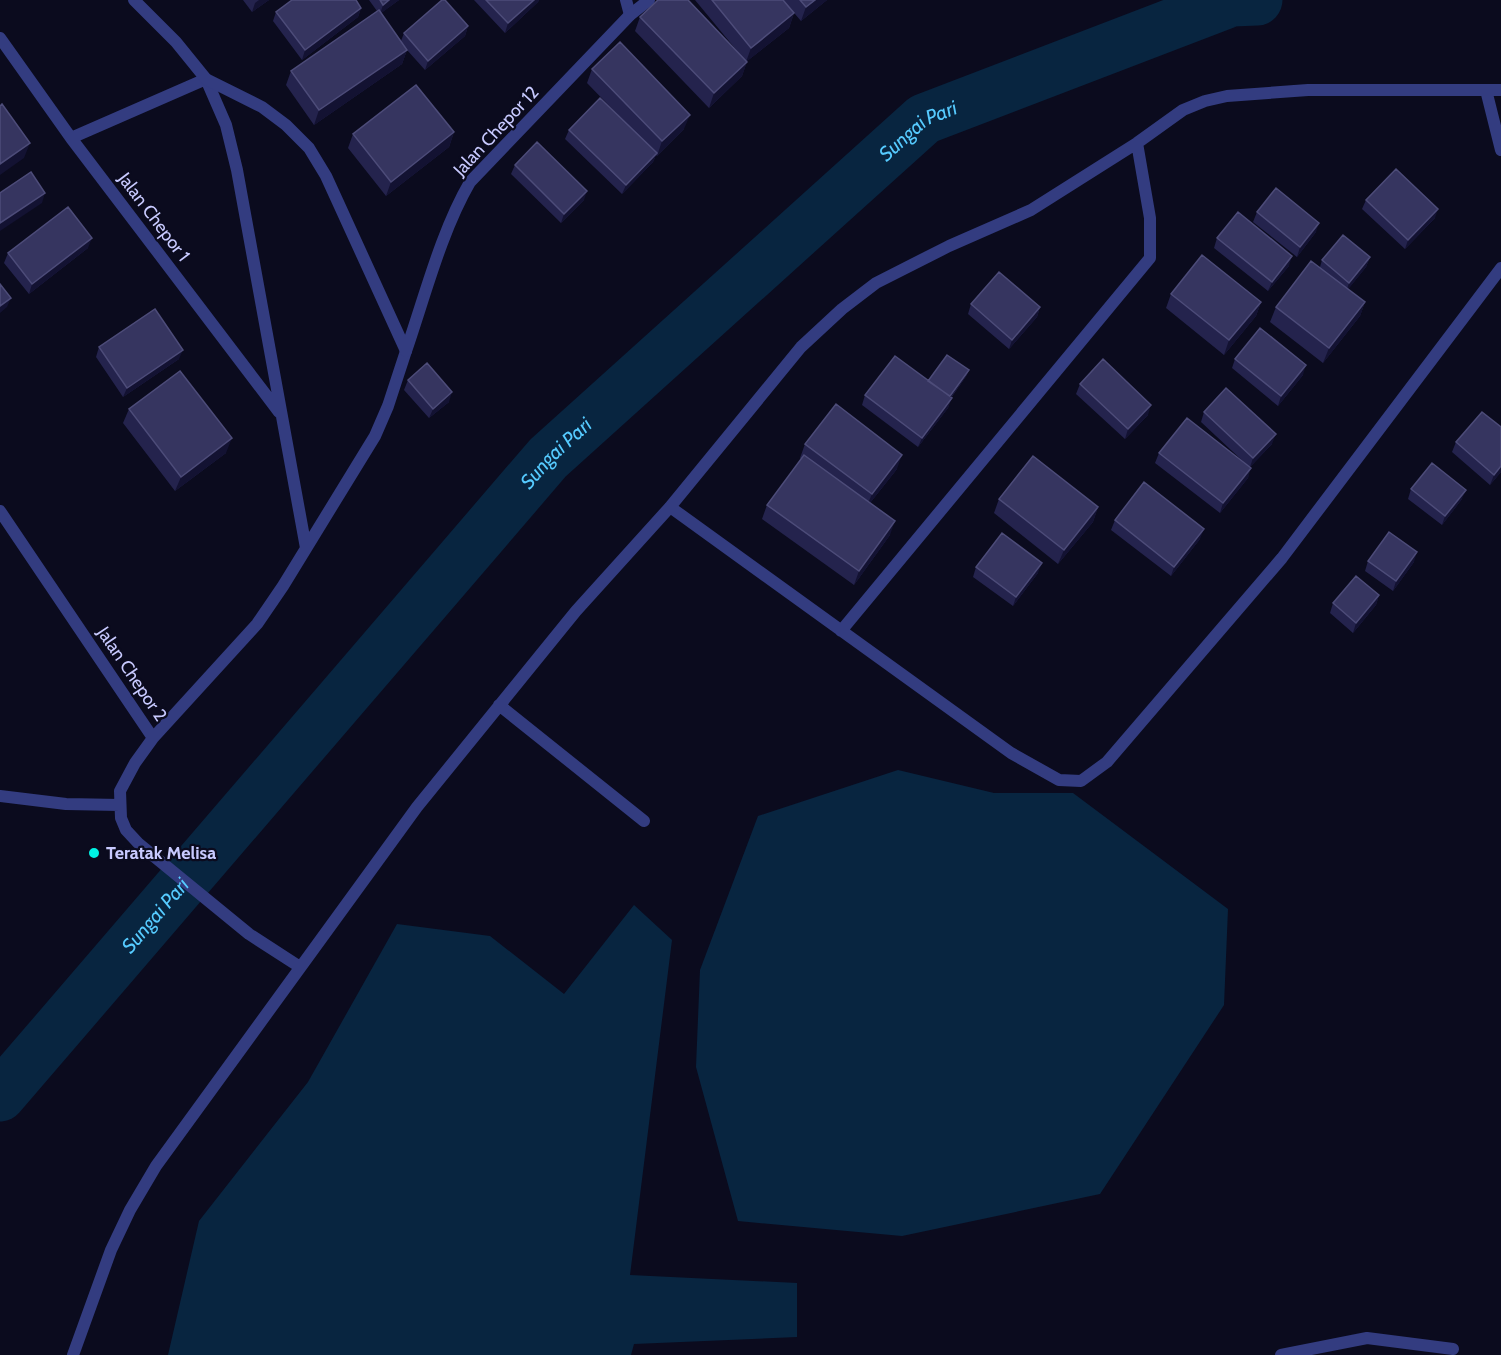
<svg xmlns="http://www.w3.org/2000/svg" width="1501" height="1355" font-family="Cabin,sans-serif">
<rect width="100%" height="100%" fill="#0b0b1e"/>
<!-- water -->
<path fill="#082540" d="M898,770L994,793H1073L1228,909L1224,1005L1100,1194L902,1236L738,1221L696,1067L700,970L758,816Z
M634,905L672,940L630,1275L797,1283V1337L634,1344L631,1355H168L199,1221L308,1082L397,924L490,936L564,994Z"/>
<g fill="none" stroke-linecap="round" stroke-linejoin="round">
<!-- river -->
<path stroke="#082540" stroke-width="51" id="s1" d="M0,1096L548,458L924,119L1232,1L1257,0"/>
<!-- service -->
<path stroke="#333c80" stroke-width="12" d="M1281,1355L1367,1338L1453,1349"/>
<!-- minor -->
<path stroke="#333c80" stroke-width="12" d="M626,0L630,15
M0,38L71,138L279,412
M1486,90L1501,150
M71,138L206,79L226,125L237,170L306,548
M670,507L1011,753L1059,780L1081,781L1107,762L1282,558L1501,268
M0,511L153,738
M841,631L1150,258V218L1137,143
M499,705L644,821
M0,796L66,804L120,805
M300,967L249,934L139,844L126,830L121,818L120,791L135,763L153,738L257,624L283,586L375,436L388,406L406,351
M73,1355L111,1250L130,1210L156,1166L417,807L576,611L670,507L801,347L842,309L876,283L949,246L1031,210L1137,143L1183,110L1205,101L1227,96L1308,90H1501"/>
<!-- tertiary -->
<path stroke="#333c80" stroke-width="12" d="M134,0L176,42L206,79L262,107L286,125L309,148L326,176L406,351
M406,351C425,296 441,232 470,182L630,15L649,0"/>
</g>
<!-- wall -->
<path fill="#24234d" d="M243,0H269L252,12Z
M369,0H399L381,13L401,41L404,33L468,26L465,36L425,70L407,50L402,64L314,125L286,85L291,71L377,11Z
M474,0H539L538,2L505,33Z
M695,0H783L794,13L789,28L747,61L742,76L709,108L635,31L640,17L738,52Z
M783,0H827L801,21Z
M361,8L358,17L302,60L273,21L276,12Z
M592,69L684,129L657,156L656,155L653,162L622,194L565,139L569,130L621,118L587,83Z
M454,132L449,147L386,196L348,148L353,134Z
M515,165L584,200L561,223L511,174Z
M1366,200L1435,218L1405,249L1362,209Z
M1257,212L1316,232L1297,257L1253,222Z
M1217,238L1289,266L1268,291L1214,248Z
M88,248L29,294L4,263L8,253Z
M1370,257L1366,267L1348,289L1365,302L1360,316L1323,363L1270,322L1276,307L1320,267L1322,260Z
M1171,294L1261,302L1256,316L1224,355L1166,308Z
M971,304L1040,307L1037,317L1009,349L968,314Z
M99,347L179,359L123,397L96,357Z
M1235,359L1303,375L1278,406L1232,368Z
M967,375L951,398L948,408L918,447L862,405L865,395L928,381Z
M408,380L449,402L429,418L404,390Z
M1080,384L1148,415L1125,439L1076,394Z
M129,409L226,453L175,491L123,423Z
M1204,412L1272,444L1250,467L1248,478L1220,513L1155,463L1159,453L1246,464L1201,422Z
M1501,427V472L1490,485L1452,452L1456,442Z
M805,444L897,469L870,503L890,535L854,585L762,519L767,505L801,459L800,458Z
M1411,489L1462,499L1442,525L1408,499Z
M999,499L1098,507L1093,522L1058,564L994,513Z
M1115,520L1200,539L1171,576L1111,530Z
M1368,561L1414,562L1393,591L1365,571Z
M976,567L1038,573L1013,606L973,577Z
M1379,595L1376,605L1353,633L1330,613L1333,603Z"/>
<!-- shaded-wall -->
<path fill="#131232" d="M259,0H269L252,12L255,3Z
M389,0H399L380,14L383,5Z
M534,0H539L538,2L505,33L508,23Z
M815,0H827L801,21L806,7Z
M361,8L358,17L302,60L305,50Z
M794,13L789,28L746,62L751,48Z
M468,26L465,36L425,70L428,61Z
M407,50L402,64L314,125L319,110Z
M747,62L742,76L709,108L714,93Z
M690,115L684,129L657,156L662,141Z
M454,132L449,147L386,196L391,182Z
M30,143L24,158L0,175V164Z
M657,153L653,162L622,194L626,185Z
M587,191L584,200L561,223L564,214Z
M45,193L42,203L0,231V223Z
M1438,209L1435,218L1405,249L1408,240Z
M1319,223L1316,232L1297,257L1300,247Z
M92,238L88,248L29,294L32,284Z
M1292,256L1289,266L1268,291L1272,282Z
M1370,257L1366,267L1346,292L1349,283Z
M11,298L7,307L0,313V306Z
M1261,302L1256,316L1224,355L1229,340Z
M1365,302L1360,316L1323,363L1329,348Z
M1040,307L1037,317L1009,349L1012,340Z
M183,350L179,359L123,397L127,388Z
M1306,365L1303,375L1278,406L1281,396Z
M969,370L967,375L948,401L950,396Z
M452,392L449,402L429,418L433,409Z
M952,398L948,408L918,447L922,438Z
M1151,405L1148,415L1125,439L1128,429Z
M1276,434L1272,444L1250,467L1253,458Z
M232,438L226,453L175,491L181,477Z
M902,455L897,469L866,508L872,494Z
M1501,466V472L1490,485L1494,475Z
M1251,468L1248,478L1220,513L1223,503Z
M1466,490L1462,499L1442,525L1445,516Z
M1098,507L1093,522L1058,564L1064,550Z
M895,521L890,535L854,585L859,571Z
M1204,529L1200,539L1171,576L1174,567Z
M1417,552L1414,562L1393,591L1396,581Z
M1042,563L1038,573L1013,606L1016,597Z
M1379,595L1376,605L1353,633L1356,623Z"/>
<!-- building -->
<path fill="#363560" stroke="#4d4c79" stroke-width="1.5" d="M292,0H356L361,8L305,50L276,12Z
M380,0H389L383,5Z
M442,0H445L468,26L428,61L404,33Z
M486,0H534L508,23Z
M658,0H688L747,62L714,93L640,17Z
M712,0H783L794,13L751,48Z
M800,0H815L806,7Z
M379,10L407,50L319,110L291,71Z
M620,42L690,115L662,141L592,69Z
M416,85L454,132L391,182L353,134Z
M600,98L657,153L626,185L569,130Z
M2,104L30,143L0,164V106Z
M537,142L587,191L564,214L515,165Z
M1396,169L1438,209L1408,240L1366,200Z
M31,172L45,193L0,223V193Z
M1276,188L1319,223L1300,247L1257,212Z
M68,207L92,238L32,284L8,253Z
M1238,212L1292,256L1272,282L1217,238Z
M1343,235L1370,257L1349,283L1322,260Z
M1202,255L1261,302L1229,340L1171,294Z
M1311,261L1365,302L1329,348L1276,307Z
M999,272L1040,307L1012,340L971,304Z
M0,284L11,298L0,306Z
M155,309L183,350L127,388L99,347Z
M1260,328L1306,365L1281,396L1235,359Z
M947,355L969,370L950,396L928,381Z
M895,356L952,398L922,438L865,395Z
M1103,359L1151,405L1128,429L1080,384Z
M427,363L452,392L433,409L408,380Z
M180,371L232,438L181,477L129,409Z
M1226,388L1276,434L1253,458L1204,412Z
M836,404L902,455L872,494L805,444Z
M1482,412L1501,427V466L1494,475L1456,442Z
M1187,418L1251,468L1223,503L1159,453Z
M804,455L895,521L859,571L767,505Z
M1033,456L1098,507L1064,550L999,499Z
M1432,463L1466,490L1445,516L1411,489Z
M1144,482L1204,529L1174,567L1115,520Z
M1389,532L1417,552L1396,581L1368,561Z
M1002,533L1042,563L1016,597L976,567Z
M1356,576L1379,595L1356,623L1333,603Z"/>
<!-- markers -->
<circle fill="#00f3e5" stroke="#0b0b1e" stroke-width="2" cx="94" cy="853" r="6"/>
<g text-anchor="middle" stroke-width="4.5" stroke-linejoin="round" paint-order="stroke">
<!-- street labels -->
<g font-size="18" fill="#c8caff" stroke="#0b0b1e">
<text transform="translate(496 131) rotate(-47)" y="6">Jalan Chepor 12</text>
<text transform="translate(154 217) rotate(53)" y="6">Jalan Chepor 1</text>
<text transform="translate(132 674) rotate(56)" y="6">Jalan Chepor 2</text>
</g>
<!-- poi labels -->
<g font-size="18" font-weight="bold" fill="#c8caff" stroke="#0b0b1e" text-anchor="start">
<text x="106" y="859">Teratak Melisa</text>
</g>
<!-- water labels -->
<g font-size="20" font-style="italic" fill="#56cbff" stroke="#0b0b1e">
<text dy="7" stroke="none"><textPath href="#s1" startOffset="1336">Sungai Pari</textPath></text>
<text dy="7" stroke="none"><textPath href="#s1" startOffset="850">Sungai Pari</textPath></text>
<text dy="7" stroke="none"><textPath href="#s1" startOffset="238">Sungai Pari</textPath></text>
</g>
</g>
</svg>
